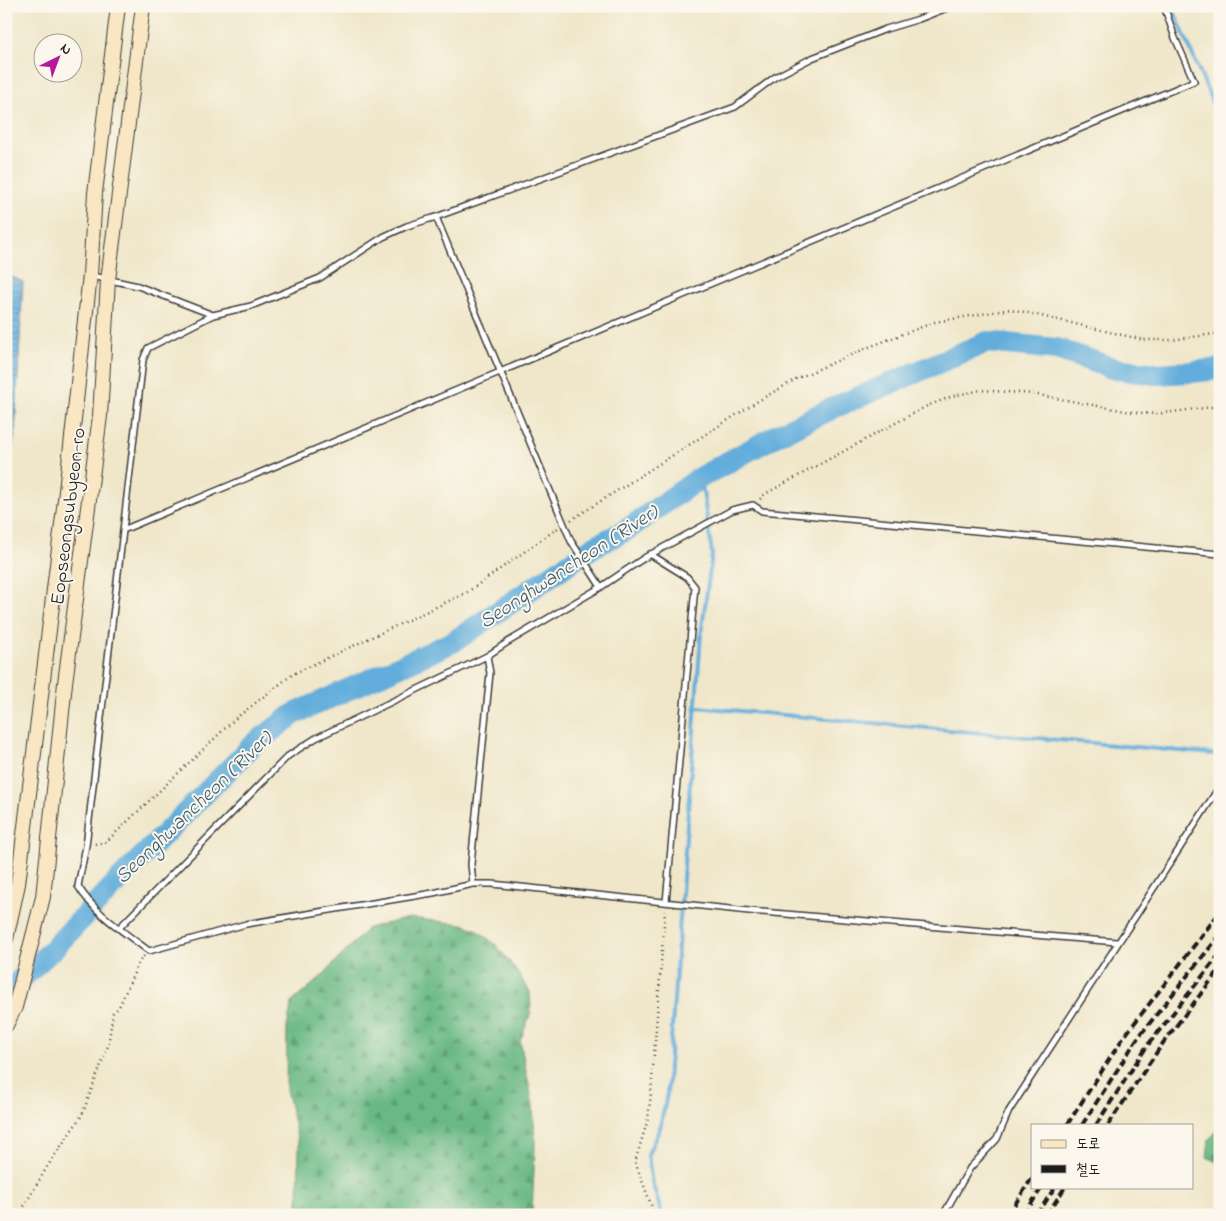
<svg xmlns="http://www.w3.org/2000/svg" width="1226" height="1221" font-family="'Indie Flower','Poor Story',sans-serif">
<defs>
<pattern id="forest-firs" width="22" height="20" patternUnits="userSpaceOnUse" patternTransform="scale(1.25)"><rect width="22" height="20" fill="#6bb984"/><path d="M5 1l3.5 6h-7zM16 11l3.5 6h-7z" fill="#5c9e71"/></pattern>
<pattern id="water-rules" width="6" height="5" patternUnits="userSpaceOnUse" patternTransform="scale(1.25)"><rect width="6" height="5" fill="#62addb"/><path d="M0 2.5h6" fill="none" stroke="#508cb1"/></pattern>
</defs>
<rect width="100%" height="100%" fill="#fbf7ec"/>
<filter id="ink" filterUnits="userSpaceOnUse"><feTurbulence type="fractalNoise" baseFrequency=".02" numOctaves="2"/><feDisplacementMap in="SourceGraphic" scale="10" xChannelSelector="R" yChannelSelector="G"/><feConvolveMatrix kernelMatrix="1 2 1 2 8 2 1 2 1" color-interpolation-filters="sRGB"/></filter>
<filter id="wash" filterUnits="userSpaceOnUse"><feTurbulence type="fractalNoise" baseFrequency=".0096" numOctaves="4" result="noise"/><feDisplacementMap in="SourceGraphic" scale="20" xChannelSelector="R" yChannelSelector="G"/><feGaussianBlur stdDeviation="1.12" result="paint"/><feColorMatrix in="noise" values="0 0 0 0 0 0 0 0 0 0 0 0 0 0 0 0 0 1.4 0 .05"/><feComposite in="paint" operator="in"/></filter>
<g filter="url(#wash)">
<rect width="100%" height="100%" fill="#f0e7ca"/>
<!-- forest -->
<path fill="url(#forest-firs)" stroke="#446a50" d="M409,918L462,924L476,929L495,944L512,965L530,992L531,1012L520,1041L533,1105L535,1144L532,1215H298L299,1145L286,1089L287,1027L292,1002L321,977L368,928Z
M1220,1128V1164L1207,1157L1209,1139Z"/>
<!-- water -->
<path fill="url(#water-rules)" stroke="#3f647c" d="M6,274L23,282L15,433L6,487Z"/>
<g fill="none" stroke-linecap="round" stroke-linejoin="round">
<!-- stream -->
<path stroke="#62addb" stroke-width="4" d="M1172,6L1220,120
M697,707L1212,754
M662,1215L651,1178L648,1154L660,1128L667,1094L701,635L712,554L701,477"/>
<!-- river -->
<path stroke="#62addb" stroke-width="22" d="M6,993L52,950L115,884L254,744L294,714L453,642L595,546L625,531L701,477L779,434L833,408L987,342L1057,349L1115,369L1156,374L1191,372L1220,369"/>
</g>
</g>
<g filter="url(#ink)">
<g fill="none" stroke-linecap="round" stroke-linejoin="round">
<!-- service casing -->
<g stroke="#3c3a36" stroke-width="8">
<path id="service" d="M436,217L571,541L601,587
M92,276L138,286L213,315L251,306L320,278L383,237L407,226L436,217L735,107L775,77L812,58L886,29L919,19L952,6
M213,315L148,348L143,360L86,846L78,886C94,913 124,932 149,951L246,924L433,893L473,884H492L749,911L1117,942
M123,530L1194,81L1175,38L1164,6
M650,554L687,577L695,587L666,902
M473,884L471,864L490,673L487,656
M119,928L288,756L316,738L487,656L508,642L601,587L644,558L732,510L753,505L762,511L1220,554
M946,1210L970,1168L997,1139L1009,1111L1220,786"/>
</g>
<!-- secondary casing -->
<g stroke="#3c3a36" stroke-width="16">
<path id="secondary" d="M6,939L18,884L66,491L90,275L95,193L118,6
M6,1025L15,1007L43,897L65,683L100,416L108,280L143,6"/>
</g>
<!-- path -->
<path stroke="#3c3a36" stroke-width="2.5" stroke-dasharray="1 4" stroke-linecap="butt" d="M760,499L765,494L927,406L953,396L981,390L1033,394L1131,412L1156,414L1220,406
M571,520L758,401L798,378L869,347L935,322L1011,309L1144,340H1172L1220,333
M95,844L106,842L236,718L293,674L466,593L558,528
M19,1215L47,1167L82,1115L108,1046L113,1013L119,1007L139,962L144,956
M655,1215L635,1162L648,1119L651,1093L665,911"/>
<!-- service -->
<use href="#service" stroke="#fff" stroke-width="5"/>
<!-- secondary -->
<use href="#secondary" stroke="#f9e7c3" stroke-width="14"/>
<!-- rail -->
<path stroke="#1c1c1c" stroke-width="4" stroke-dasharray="8 4" stroke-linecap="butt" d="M1067,1125L1123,1038L1220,912
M1082,1125L1137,1039L1220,935
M1096,1125L1147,1046L1220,954
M1108,1125L1163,1043L1220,969
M1008,1215L1032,1178
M1024,1215L1042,1187
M1037,1215L1055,1187
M1047,1215L1065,1187"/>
</g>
</g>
<g text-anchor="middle" stroke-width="4" stroke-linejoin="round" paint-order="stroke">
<!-- street labels -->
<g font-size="20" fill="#1c1c1c" stroke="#fbf7ec">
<text transform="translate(67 516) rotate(-83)" y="7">Eopseongsubyeon-ro</text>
</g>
<!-- water labels -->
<g font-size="21" font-style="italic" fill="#3c5d72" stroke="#fbf7ec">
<text transform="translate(568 566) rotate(-33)" y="7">Seonghwancheon (River)</text>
<text transform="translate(193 807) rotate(-44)" y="7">Seonghwancheon (River)</text>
</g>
</g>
<!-- margin -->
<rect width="1226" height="1221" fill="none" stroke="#fbf7ec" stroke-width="25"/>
<!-- legend -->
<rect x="1031" y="1124" width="162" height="65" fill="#fbf7ec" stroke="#a29f99"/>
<rect x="1041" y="1140" width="25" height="8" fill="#f9e7c3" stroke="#a29f99"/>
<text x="1076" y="1148" font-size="15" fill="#1c1c1c">도로</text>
<rect x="1041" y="1165" width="25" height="8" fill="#1c1c1c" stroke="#a29f99"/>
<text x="1076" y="1174" font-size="15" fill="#1c1c1c">철도</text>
<!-- north arrow -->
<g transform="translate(58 58) rotate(42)"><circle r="24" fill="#fbf7ec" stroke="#a29f99"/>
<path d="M0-4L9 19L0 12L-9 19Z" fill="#b5179e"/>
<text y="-8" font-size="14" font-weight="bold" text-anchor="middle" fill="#1c1c1c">N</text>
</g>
</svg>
